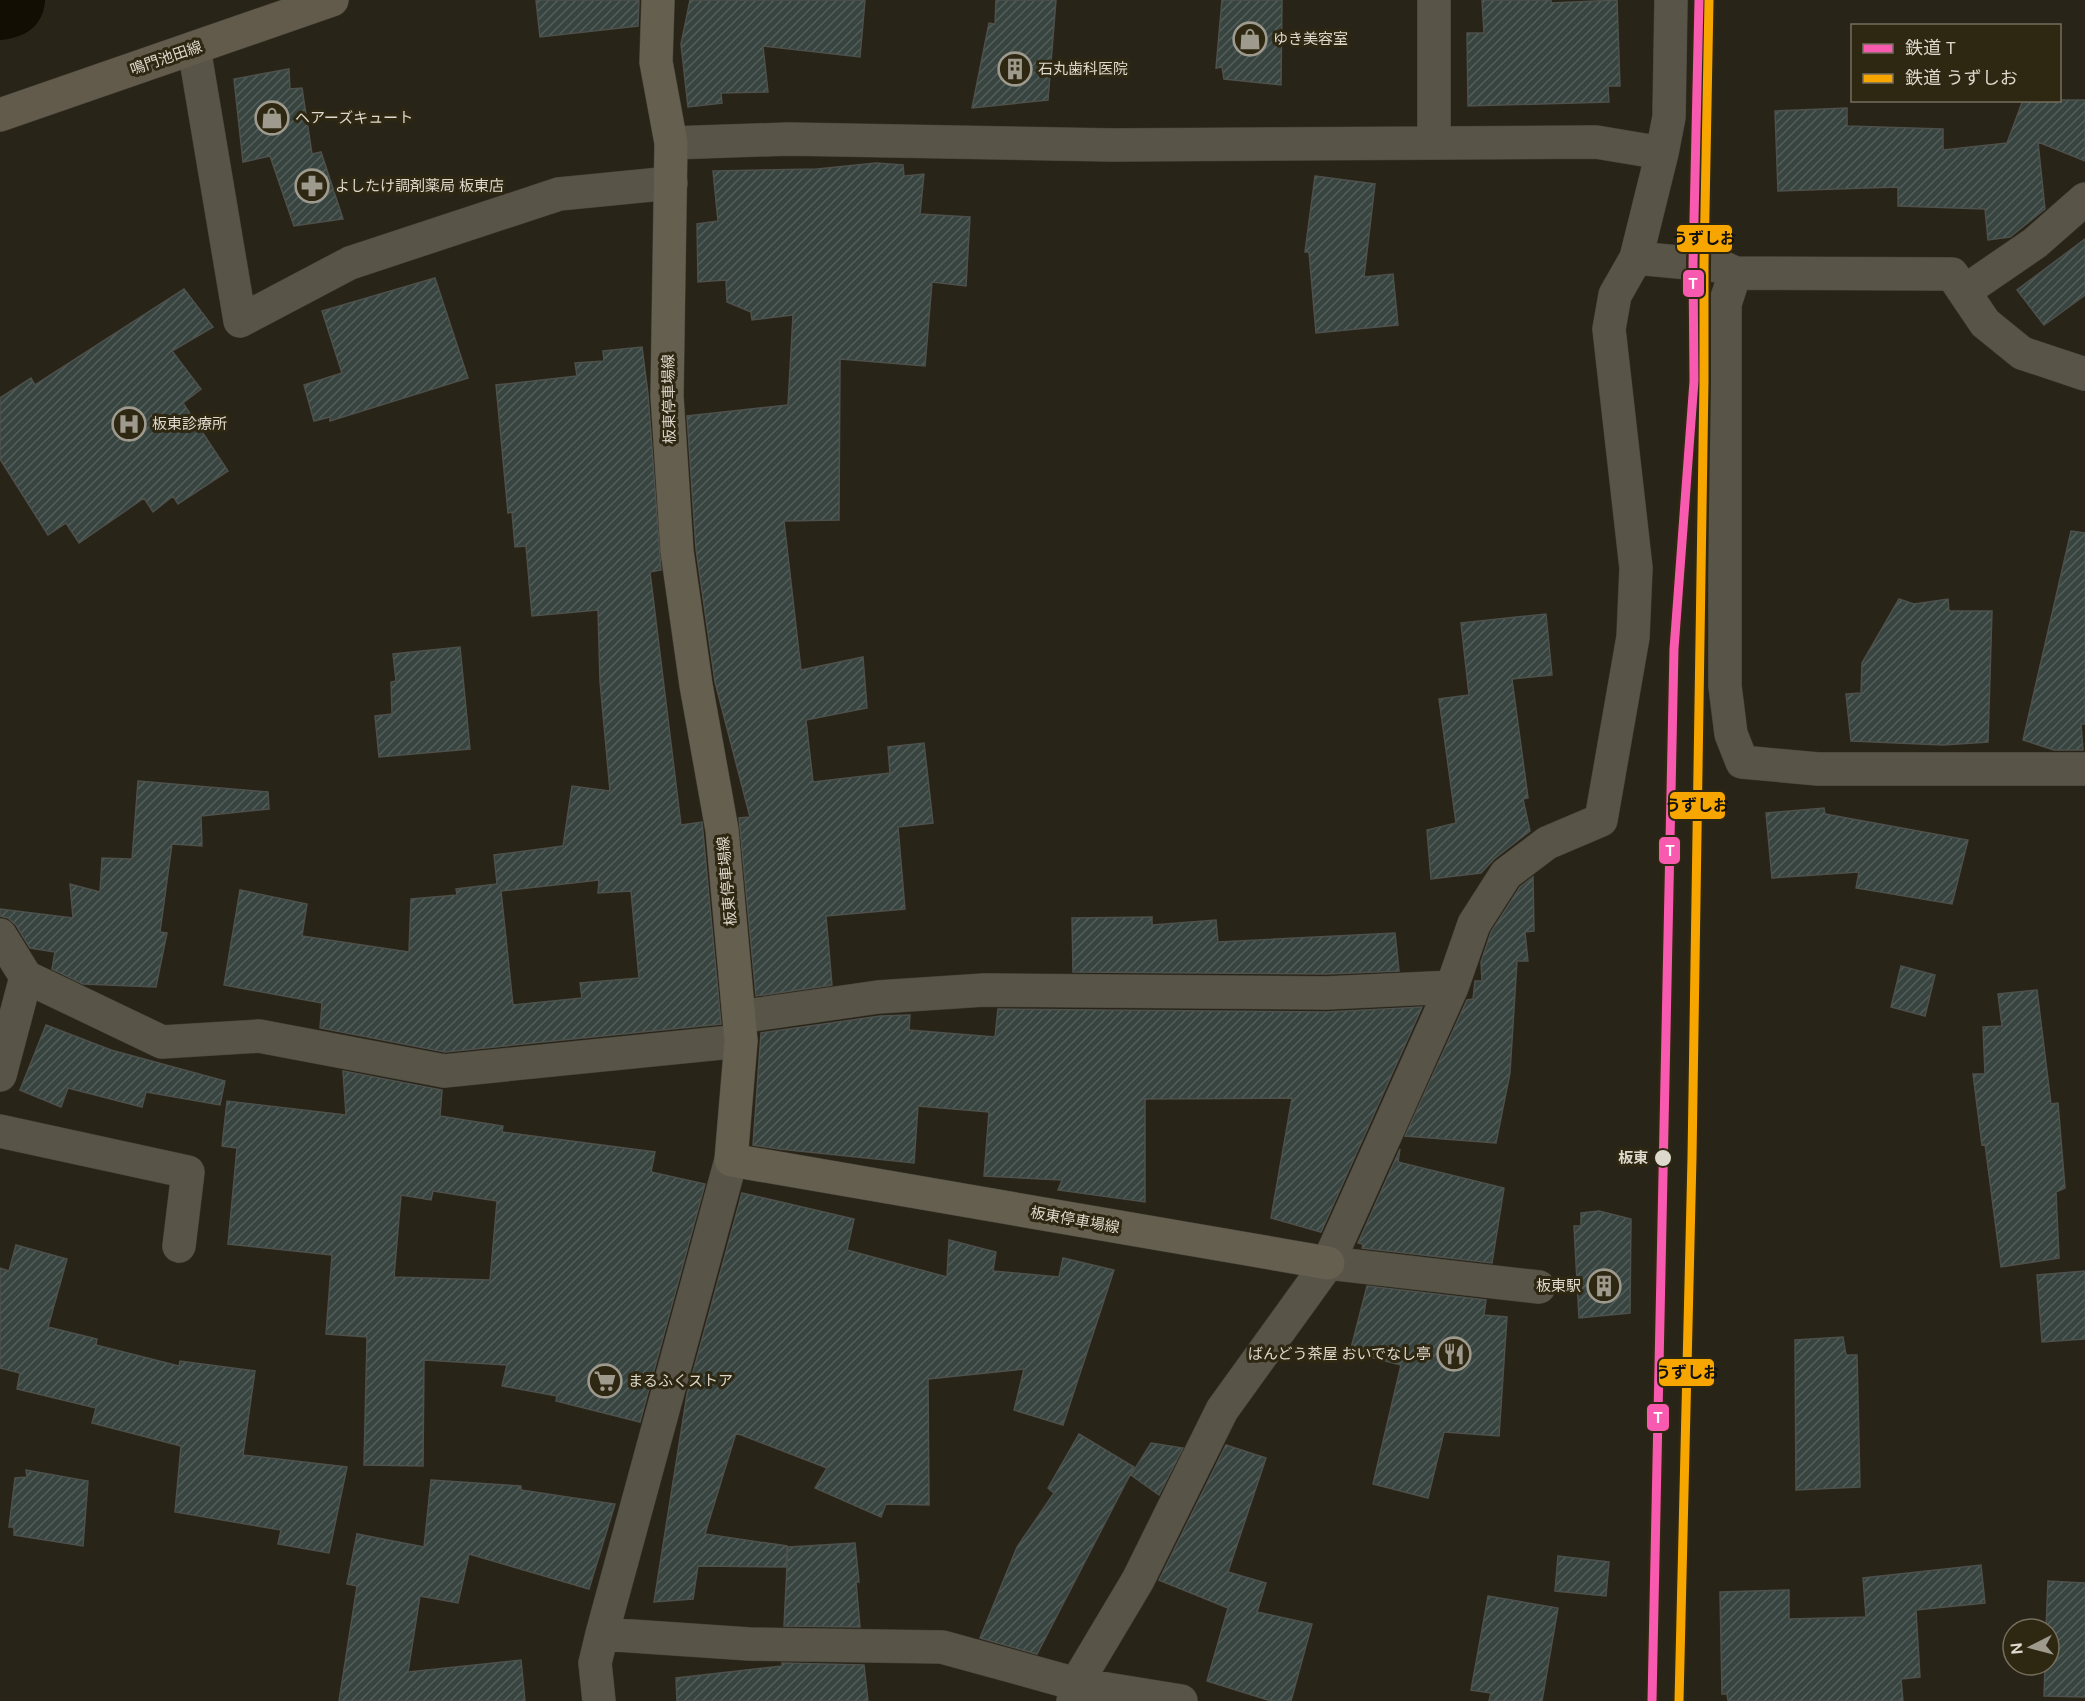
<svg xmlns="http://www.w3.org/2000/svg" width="2085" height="1701" viewBox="0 0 2085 1701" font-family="'DM Sans','Noto Sans JP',sans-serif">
	<defs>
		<pattern id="building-hatch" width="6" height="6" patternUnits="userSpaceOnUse" patternTransform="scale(1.5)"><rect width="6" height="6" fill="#384440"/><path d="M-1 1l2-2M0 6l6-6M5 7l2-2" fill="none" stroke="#545e5a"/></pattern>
	</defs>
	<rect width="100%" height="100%" fill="#282418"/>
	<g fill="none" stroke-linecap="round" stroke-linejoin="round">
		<!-- river -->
		<path stroke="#120e04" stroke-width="76" d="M 0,2 L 7,0"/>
	</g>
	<!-- building -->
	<path fill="url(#building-hatch)" stroke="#4e504c" stroke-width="1.5" fill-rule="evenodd" d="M 536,0 L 639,0 L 638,26 L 540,37 Z
		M 690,0 L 865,0 L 860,57 L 763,46 L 768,92 L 721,93 L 722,103 L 688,107 L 681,44 Z
		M 996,0 L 1056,0 L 1048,100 L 972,108 L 989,23 L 995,24 Z
		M 1222,0 L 1282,0 L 1281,85 L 1224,79 L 1222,67 L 1216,68 Z
		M 1482,0 L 1551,0 L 1551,3 L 1617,0 L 1620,86 L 1608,86 L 1609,102 L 1468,106 L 1467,33 L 1484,33 Z
		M 289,69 L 290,89 L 302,88 L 312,154 L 321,152 L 343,219 L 294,226 L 270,156 L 243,162 L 234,79 Z
		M 2023,100 L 2085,100 L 2085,161 L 2038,142 L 2045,209 L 2010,237 L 1988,240 L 1985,209 L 1898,206 L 1898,187 L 1778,191 L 1775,111 L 1847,108 L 1847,126 L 1943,129 L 1943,150 L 2007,143 Z
		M 876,163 L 903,165 L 904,176 L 924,174 L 920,214 L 970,217 L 966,286 L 932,282 L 925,366 L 840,359 L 839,520 L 784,521 L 801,670 L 863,657 L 867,708 L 806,720 L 813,782 L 890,773 L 888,747 L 924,743 L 933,823 L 898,827 L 905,909 L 826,916 L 832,985 L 756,996 L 739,818 L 750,817 L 715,682 L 696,549 L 687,416 L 788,405 L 793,315 L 752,320 L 751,312 L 727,302 L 726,280 L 698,282 L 697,224 L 718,221 L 713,171 L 817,169 Z
		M 1315,176 L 1375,184 L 1364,277 L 1393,274 L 1398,325 L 1316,333 L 1309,252 L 1305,252 Z
		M 2085,239 L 2085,295 L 2044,325 L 2017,290 Z
		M 435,278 L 468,378 L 330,421 L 330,417 L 314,421 L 304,385 L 342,373 L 322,311 Z
		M 184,289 L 213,327 L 172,351 L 201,389 L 183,403 L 228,471 L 178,504 L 173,496 L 153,512 L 144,498 L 79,543 L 66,523 L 48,535 L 0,459 L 0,398 L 31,378 L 35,385 Z
		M 642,347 L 648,394 L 661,570 L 650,572 L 681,825 L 702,822 L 703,832 L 721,1024 L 445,1052 L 320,1028 L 322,1003 L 224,985 L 240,890 L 307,904 L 302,936 L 409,952 L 411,899 L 457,895 L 456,889 L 497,884 L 494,855 L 563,846 L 572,786 L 610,791 L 600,681 L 598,610 L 532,616 L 526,546 L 515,547 L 512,512 L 508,513 L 496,385 L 577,376 L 575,363 L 604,361 L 603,351 ZM 599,880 L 598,893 L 631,891 L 639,978 L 580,983 L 582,998 L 513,1005 L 501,891 Z
		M 2071,531 L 2085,533 L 2085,724 L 2081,724 L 2083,750 L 2054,750 L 2023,740 Z
		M 1899,599 L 1914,604 L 1948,599 L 1949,611 L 1992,611 L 1988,742 L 1943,745 L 1851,741 L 1846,694 L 1861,693 L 1862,663 Z
		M 1546,614 L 1552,675 L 1512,679 L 1528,798 L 1523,799 L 1530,831 L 1494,859 L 1481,873 L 1431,879 L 1427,830 L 1456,823 L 1439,699 L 1469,695 L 1461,623 Z
		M 460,647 L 470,749 L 379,757 L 375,716 L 392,714 L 391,682 L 396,681 L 393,654 Z
		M 138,781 L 268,792 L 269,809 L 201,816 L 202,846 L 172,844 L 160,932 L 167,933 L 156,987 L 83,984 L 52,969 L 55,952 L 30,948 L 16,925 L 8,918 L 0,916 L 0,909 L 73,918 L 70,884 L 100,892 L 102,858 L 132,859 Z
		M 1824,808 L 1825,814 L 1968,840 L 1952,904 L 1856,888 L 1859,872 L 1772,878 L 1766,813 Z
		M 1533,877 L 1534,931 L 1525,932 L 1528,961 L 1517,961 L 1510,1073 L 1496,1143 L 1405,1136 L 1467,1000 L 1473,999 L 1475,981 L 1482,981 L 1481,962 L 1491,932 L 1520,887 Z
		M 1152,917 L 1152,925 L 1216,920 L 1218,942 L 1395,933 L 1399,971 L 1326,974 L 1073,972 L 1072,918 Z
		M 1901,966 L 1935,975 L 1925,1016 L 1891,1007 Z
		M 2037,990 L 2051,1104 L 2058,1103 L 2065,1188 L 2056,1192 L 2059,1258 L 2001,1267 L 1985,1144 L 1982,1145 L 1973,1074 L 1985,1074 L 1983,1027 L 2002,1026 L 1998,994 Z
		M 1422,1007 L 1321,1232 L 1271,1218 L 1292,1098 L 1145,1099 L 1145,1202 L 1058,1190 L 1062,1180 L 984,1176 L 989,1112 L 918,1106 L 914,1163 L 779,1149 L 753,1145 L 761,1033 L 880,1016 L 910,1015 L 909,1030 L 995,1037 L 998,1009 L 1326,1012 Z
		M 46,1025 L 111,1050 L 225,1081 L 220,1105 L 146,1092 L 142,1107 L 68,1088 L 61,1107 L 20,1090 Z
		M 343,1071 L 442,1090 L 440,1116 L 503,1126 L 502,1132 L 655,1152 L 651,1172 L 705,1184 L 640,1422 L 556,1401 L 557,1396 L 502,1386 L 507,1365 L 424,1360 L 423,1466 L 364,1465 L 367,1337 L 326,1334 L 332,1255 L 228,1244 L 237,1148 L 222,1146 L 227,1101 L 346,1115 ZM 433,1191 L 497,1201 L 490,1280 L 394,1277 L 401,1195 L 431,1200 Z
		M 1400,1149 L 1398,1162 L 1504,1188 L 1492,1263 L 1362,1248 L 1363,1244 L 1358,1243 Z
		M 742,1193 L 854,1219 L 847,1250 L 947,1277 L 949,1240 L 996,1252 L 993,1271 L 1059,1277 L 1063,1258 L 1114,1270 L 1063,1425 L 1014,1410 L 1024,1369 L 928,1379 L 929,1505 L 886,1504 L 881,1517 L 815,1488 L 827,1468 L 736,1433 L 705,1534 L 787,1546 L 786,1567 L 698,1566 L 693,1599 L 654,1602 L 687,1394 Z
		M 1599,1211 L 1631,1219 L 1630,1313 L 1579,1318 L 1574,1226 L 1581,1226 L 1581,1213 Z
		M 16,1245 L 67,1259 L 48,1327 L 97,1339 L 96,1345 L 179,1366 L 180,1361 L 255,1371 L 243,1455 L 347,1467 L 329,1553 L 278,1544 L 281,1530 L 175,1512 L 181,1446 L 92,1423 L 96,1408 L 17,1389 L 20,1373 L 0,1368 L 0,1268 L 9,1271 Z
		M 2085,1271 L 2085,1339 L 2042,1342 L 2037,1275 Z
		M 1367,1286 L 1486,1300 L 1484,1315 L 1507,1317 L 1499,1436 L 1444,1432 L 1428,1498 L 1373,1484 L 1401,1365 L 1350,1352 Z
		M 1843,1337 L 1846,1355 L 1857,1355 L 1860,1487 L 1796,1490 L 1795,1340 Z
		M 1079,1434 L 1134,1467 L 1037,1654 L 980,1638 L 1017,1547 L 1054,1493 L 1048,1488 Z
		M 1151,1443 L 1183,1448 L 1159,1495 L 1131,1475 Z
		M 1226,1445 L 1266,1458 L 1228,1572 L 1266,1583 L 1257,1612 L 1312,1624 L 1291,1701 L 1271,1701 L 1207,1681 L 1228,1608 L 1159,1580 Z
		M 26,1470 L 88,1481 L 83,1546 L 14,1535 L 14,1527 L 9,1527 L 15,1478 L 27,1477 Z
		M 431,1480 L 521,1486 L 521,1490 L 615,1504 L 589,1589 L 469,1554 L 458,1603 L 420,1596 L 408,1672 L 521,1660 L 525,1701 L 339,1701 L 357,1586 L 347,1584 L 357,1534 L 424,1547 Z
		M 855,1543 L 859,1582 L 856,1582 L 860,1627 L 784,1626 L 788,1547 Z
		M 1558,1556 L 1609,1562 L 1606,1596 L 1555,1591 Z
		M 1981,1565 L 1985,1603 L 1916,1610 L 1920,1677 L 1901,1679 L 1903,1701 L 1728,1701 L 1727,1694 L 1722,1694 L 1720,1592 L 1789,1590 L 1789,1619 L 1866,1617 L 1863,1578 Z
		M 2048,1581 L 2085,1583 L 2085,1697 L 2044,1696 L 2045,1665 L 2049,1665 L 2049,1629 L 2046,1629 Z
		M 1488,1596 L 1558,1608 L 1542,1701 L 1489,1701 L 1491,1693 L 1471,1690 Z
		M 782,1663 L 864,1665 L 868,1701 L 677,1701 L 676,1678 L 782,1666 Z"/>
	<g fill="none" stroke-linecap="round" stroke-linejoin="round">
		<defs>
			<path id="street" d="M 194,48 L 240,321 L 350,263 L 559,194 L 671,183
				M 1434,142 L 1434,0
				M 671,143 L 789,139 L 1113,145 L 1596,142 L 1662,153 L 1636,258 L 1615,295 L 1609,329 L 1636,568 L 1633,637 L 1601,820 L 1547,843 L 1506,874 L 1474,924 L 1452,987 L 1328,1263 L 1222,1410 L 1138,1580 L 1076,1684 L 1073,1701
				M 1662,153 L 1669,117 L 1671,0
				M 1636,258 L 1720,266 L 1735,273 L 1952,274 L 1985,323 L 2022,353 L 2085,374
				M 1735,273 L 1725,304 L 1725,686 L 1731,734 L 1742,762 L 1818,769 L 2085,769
				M 1965,291 L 2035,243 L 2085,199
				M 0,935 L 26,977 L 162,1042 L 259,1036 L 444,1071 L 741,1041
				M 739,1017 L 878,997 L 984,990 L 1326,993 L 1452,987
				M 0,1075 L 26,977
				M 0,1131 L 188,1172 L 179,1246
				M 1328,1263 L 1539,1287
				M 602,1634 L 749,1644 L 942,1647 L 1076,1684 L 1181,1701
				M 599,1701 L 595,1663 L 602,1634 L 731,1160"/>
			<path id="secondary" d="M 658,0 L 656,62 L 671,143 L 667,396 L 677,551 L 696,685 L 722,830 L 741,1041 L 731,1160 L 1328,1263"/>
			<path id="primary" d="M 0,115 L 332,0"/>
		</defs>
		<!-- street casing -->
		<use href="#street" stroke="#434036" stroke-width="34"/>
		<!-- secondary casing -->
		<use href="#secondary" stroke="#434036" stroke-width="34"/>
		<!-- primary casing -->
		<use href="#primary" stroke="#434036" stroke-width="34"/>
		<!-- street -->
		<use href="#street" stroke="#585448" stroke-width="33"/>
		<!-- secondary -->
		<use href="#secondary" stroke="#645f4f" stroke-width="33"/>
		<!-- primary -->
		<use href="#primary" stroke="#625b4b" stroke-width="33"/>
		<defs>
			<path id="rail-1" d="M 1652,1701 L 1674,649 L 1694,381 L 1693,264 L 1699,0"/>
			<path id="rail-2" d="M 1679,1701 L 1692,1158 L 1704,381 L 1704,264 L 1709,0"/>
		</defs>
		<!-- rail-1 casing -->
		<use href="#rail-1" stroke="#2e2712" stroke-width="14"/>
		<!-- rail-2 casing -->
		<use href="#rail-2" stroke="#2e2712" stroke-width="14"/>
		<!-- rail-1 -->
		<use href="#rail-1" stroke="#f75aaf" stroke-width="9"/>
		<!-- rail-2 -->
		<use href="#rail-2" stroke="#f7a600" stroke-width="9"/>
	</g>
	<!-- icons -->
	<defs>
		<symbol id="shop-ring" viewBox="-11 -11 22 22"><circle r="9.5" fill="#2e2712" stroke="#9e9a8d" stroke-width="1.5"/><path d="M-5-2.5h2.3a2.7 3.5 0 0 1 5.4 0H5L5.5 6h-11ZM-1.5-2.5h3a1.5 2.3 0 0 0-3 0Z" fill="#9e9a8d"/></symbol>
		<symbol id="building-ring" viewBox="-11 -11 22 22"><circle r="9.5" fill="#2e2712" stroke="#9e9a8d" stroke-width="1.5"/><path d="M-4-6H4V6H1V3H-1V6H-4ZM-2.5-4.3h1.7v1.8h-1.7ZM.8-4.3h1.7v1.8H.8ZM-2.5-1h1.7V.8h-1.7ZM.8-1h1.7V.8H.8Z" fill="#9e9a8d"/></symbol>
		<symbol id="pharmacy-ring" viewBox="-11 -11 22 22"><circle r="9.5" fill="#2e2712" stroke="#9e9a8d" stroke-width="1.5"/><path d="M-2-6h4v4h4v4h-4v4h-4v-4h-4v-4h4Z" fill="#9e9a8d"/></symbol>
		<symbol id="hospital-ring" viewBox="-11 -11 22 22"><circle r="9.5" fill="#2e2712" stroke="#9e9a8d" stroke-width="1.5"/><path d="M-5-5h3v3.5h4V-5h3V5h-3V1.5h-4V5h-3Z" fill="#9e9a8d"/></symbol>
		<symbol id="restaurant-ring" viewBox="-11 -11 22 22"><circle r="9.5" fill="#2e2712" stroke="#9e9a8d" stroke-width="1.5"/><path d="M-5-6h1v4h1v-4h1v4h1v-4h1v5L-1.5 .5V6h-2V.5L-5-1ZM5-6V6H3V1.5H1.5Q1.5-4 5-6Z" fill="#9e9a8d"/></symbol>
		<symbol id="supermarket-ring" viewBox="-11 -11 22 22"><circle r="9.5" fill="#2e2712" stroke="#9e9a8d" stroke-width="1.5"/><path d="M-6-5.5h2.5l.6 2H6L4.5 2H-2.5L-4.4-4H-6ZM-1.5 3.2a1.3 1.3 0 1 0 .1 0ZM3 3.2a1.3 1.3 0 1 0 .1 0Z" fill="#9e9a8d"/></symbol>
	</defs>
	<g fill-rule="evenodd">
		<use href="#shop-ring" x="1231" y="20" width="38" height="38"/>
		<use href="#building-ring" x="996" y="50" width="38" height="38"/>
		<use href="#shop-ring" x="253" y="99" width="38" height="38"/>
		<use href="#pharmacy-ring" x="293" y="167" width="38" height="38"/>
		<use href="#hospital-ring" x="110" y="405" width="38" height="38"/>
		<use href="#building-ring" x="1585" y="1267" width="38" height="38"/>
		<use href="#restaurant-ring" x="1435" y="1335" width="38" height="38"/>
		<use href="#supermarket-ring" x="586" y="1362" width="38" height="38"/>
	</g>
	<!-- markers -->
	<circle fill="#ddd9cc" stroke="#2e2712" stroke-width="2" cx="1663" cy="1158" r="9"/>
	<g text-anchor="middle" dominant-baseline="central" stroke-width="6" stroke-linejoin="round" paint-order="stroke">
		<!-- poi labels -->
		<g font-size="15" fill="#ddd9cc" stroke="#2e2712" text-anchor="start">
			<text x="1273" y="39">ゆき美容室</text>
			<text x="1038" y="69">石丸歯科医院</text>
			<text x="295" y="118">ヘアーズキュート</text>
			<text x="335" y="186">よしたけ調剤薬局 板東店</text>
			<text x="152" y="424">板東診療所</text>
			<text x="1581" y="1286" text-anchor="end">板東駅</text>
			<text x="1431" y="1354" text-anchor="end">ばんどう茶屋 おいでなし亭</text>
			<text x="628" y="1381">まるふくストア</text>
		</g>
		<!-- street labels -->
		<g font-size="15" fill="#ddd9cc" stroke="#2e2712">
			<text transform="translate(166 58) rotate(-19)">鳴門池田線</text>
			<text transform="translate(669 399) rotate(-91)">板東停車場線</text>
			<text transform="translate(727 881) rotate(-95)">板東停車場線</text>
			<text transform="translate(1075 1220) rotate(10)">板東停車場線</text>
		</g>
		<!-- stop labels -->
		<g font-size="15" font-weight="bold" fill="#ddd9cc" stroke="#2e2712" text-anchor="end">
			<text x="1648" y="1158">板東</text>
		</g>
	</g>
	<g stroke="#2e2712" stroke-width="2">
		<rect x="1676" y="224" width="57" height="29" rx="6" fill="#f7a600"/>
		<rect x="1682" y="269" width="23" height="29" rx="6" fill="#f75aaf"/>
		<rect x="1669" y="791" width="57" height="29" rx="6" fill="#f7a600"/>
		<rect x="1658" y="836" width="23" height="29" rx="6" fill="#f75aaf"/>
		<rect x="1658" y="1358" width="57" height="29" rx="6" fill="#f7a600"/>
		<rect x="1646" y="1403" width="24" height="29" rx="6" fill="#f75aaf"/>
	</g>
	<g font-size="16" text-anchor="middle" font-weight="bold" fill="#fff">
		<text x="1693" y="289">T</text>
		<text x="1670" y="856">T</text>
		<text x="1658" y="1423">T</text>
	</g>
	<g font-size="16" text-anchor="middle" font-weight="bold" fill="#111">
		<text x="1704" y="244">うずしお</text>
		<text x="1697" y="811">うずしお</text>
		<text x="1687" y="1378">うずしお</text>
	</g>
	<!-- legend -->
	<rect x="1851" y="24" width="210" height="78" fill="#2e2712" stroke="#746e5c" stroke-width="1.5"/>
	<rect x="1863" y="44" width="30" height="9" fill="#f75aaf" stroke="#746e5c" stroke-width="1.5"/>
	<text x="1905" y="54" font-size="18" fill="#ddd9cc">鉄道 T</text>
	<rect x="1863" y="74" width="30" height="9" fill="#f7a600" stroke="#746e5c" stroke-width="1.5"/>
	<text x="1905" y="84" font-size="18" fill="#ddd9cc">鉄道 うずしお</text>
	<!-- north arrow -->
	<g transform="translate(2031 1647) rotate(264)"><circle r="28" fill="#2e2712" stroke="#746e5c" stroke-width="1.5"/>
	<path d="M0-4.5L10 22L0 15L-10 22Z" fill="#9e9a8d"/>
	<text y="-9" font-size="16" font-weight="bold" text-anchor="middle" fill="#ddd9cc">N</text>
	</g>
</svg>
